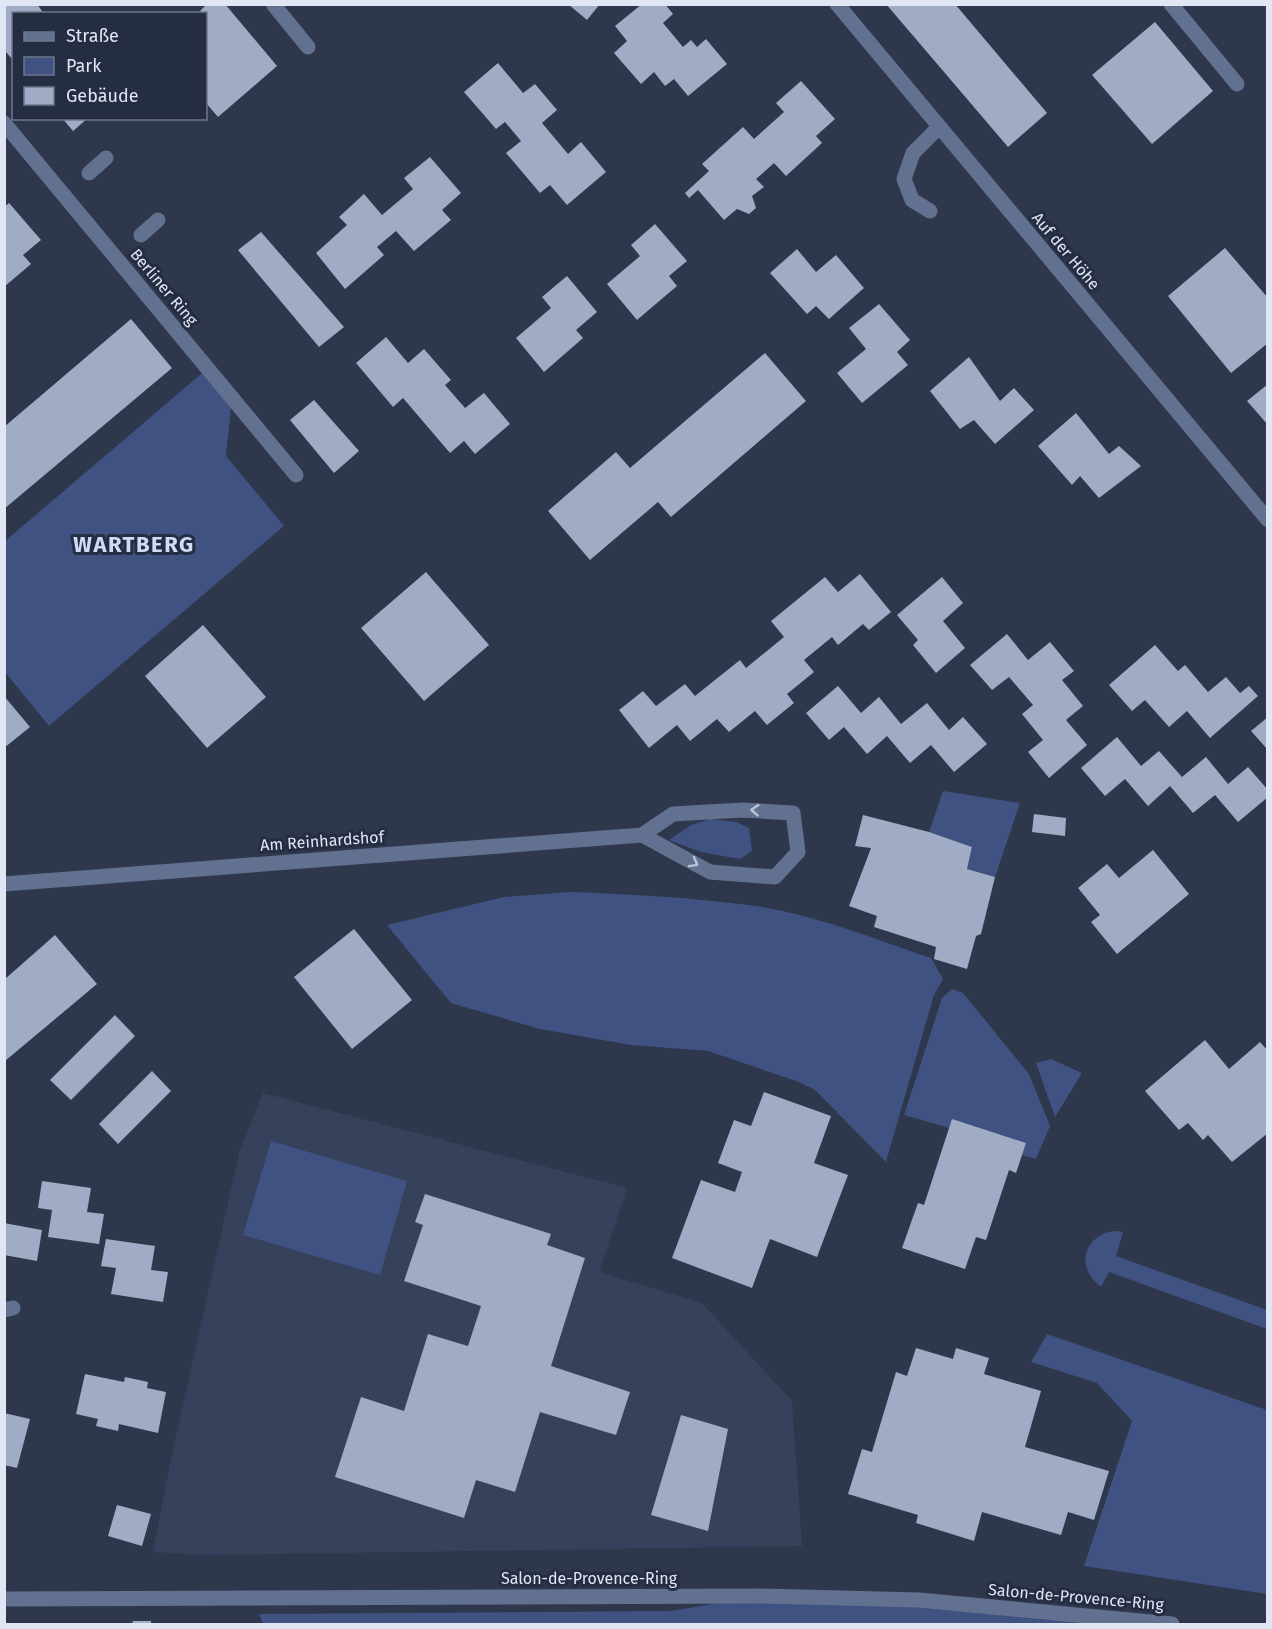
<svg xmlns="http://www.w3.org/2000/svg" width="1272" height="1629" viewBox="0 0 1272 1629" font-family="'Fira Sans',sans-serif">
	<rect width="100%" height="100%" fill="#2e374c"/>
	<!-- built -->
	<path fill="#36415c" d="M 263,1093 L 627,1188 L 599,1272 L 702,1303 L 792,1401 L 802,1546 L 202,1555 L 153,1552 L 171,1458 L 239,1153 Z"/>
	<!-- green -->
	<path fill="#3f5281" d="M 208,368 L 232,397 L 226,456 L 284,526 L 49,726 L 5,672 L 4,542 Z
		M 943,791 L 1020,803 L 995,877 L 967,869 L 972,847 L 929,832 Z
		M 711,819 L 737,822 L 749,828 L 752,851 L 740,859 L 701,852 L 669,840 L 691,825 Z
		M 570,892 C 631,894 696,898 756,906 C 816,915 874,939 931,958 L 943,979 L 934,995 L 886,1162 L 815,1090 L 799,1082 L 708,1051 L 631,1045 L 540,1029 L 451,1003 L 387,925 L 504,897 Z
		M 952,989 L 963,993 L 1029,1074 L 1050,1126 L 1036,1159 L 1022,1155 L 1026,1143 L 949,1128 L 904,1115 L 942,998 Z
		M 1051,1059 L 1082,1073 L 1055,1117 L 1036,1063 Z
		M 271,1141 L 407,1181 L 380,1275 L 243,1235 Z
		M 1115,1231 L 1123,1232 L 1116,1256 L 1267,1310 L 1267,1329 L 1109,1272 L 1101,1287 C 1075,1268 1083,1235 1115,1231 Z
		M 1047,1334 L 1267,1410 L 1267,1594 L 1084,1566 L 1132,1421 L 1097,1383 L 1031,1362 Z
		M 762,1596 L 1165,1624 L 263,1624 L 259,1614 L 670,1611 Z"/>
	<!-- building -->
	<path fill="#a0acc5" d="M 4,4 L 37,4 L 44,14 L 14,14 L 14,61 L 4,50 Z
		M 207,4 L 225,4 L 277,66 L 218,117 L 206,103 L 206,14 L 197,14 Z
		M 568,4 L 600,4 L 587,20 Z
		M 642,4 L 665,4 L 673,14 L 663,23 L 683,47 L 691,40 L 697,47 L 706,39 L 727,64 L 688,96 L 674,79 L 665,86 L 654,72 L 641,84 L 614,53 L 627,41 L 615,26 Z
		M 886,4 L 955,4 L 1047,113 L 1008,147 Z
		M 1155,22 L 1213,91 L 1152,144 L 1092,75 Z
		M 498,63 L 523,93 L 535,84 L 557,110 L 542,123 L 568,154 L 581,142 L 606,172 L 567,205 L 550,185 L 540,193 L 506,153 L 521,141 L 505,122 L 496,129 L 464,92 Z
		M 801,81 L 835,119 L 816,136 L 822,143 L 786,176 L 774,163 L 756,179 L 764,187 L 752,196 L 756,208 L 749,214 L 737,209 L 724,220 L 698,190 L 689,198 L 685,193 L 709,171 L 702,164 L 743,127 L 754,139 L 784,112 L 776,103 Z
		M 62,118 L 88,118 L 73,131 Z
		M 430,157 L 461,193 L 442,210 L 451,220 L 414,251 L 396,231 L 377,247 L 384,255 L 345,289 L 316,253 L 347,225 L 339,217 L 364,194 L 382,215 L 413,189 L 404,178 Z
		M 9,203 L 41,240 L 23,255 L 31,264 L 4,287 L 4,207 Z
		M 655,224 L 687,261 L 669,276 L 677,286 L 637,320 L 607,284 L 640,256 L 631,245 Z
		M 261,232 L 344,327 L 319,347 L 238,250 Z
		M 1225,248 L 1268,298 L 1268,343 L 1231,373 L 1168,296 Z
		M 797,249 L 816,272 L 836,255 L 864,288 L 829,319 L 816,306 L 807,314 L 770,273 Z
		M 567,276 L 597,312 L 576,330 L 583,338 L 544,372 L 516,338 L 551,308 L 542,297 Z
		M 879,304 L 910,340 L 897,352 L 908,365 L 862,403 L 837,373 L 866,349 L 849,328 Z
		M 131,319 L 172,368 L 4,509 L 4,427 Z
		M 386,337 L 408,363 L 424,349 L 451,380 L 445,385 L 465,408 L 484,393 L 510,424 L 475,454 L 464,441 L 450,453 L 403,398 L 393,407 L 356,363 Z
		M 765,353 L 806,401 L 671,517 L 658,502 L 590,560 L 548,511 L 616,452 L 630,468 Z
		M 969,357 L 1000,401 L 1014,388 L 1034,410 L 995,444 L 974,420 L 960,429 L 930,391 Z
		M 1268,384 L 1268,425 L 1247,401 Z
		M 314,400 L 359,451 L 334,473 L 290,420 Z
		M 1076,413 L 1109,454 L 1119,446 L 1141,466 L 1099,498 L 1080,476 L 1072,485 L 1038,446 Z
		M 426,572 L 489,645 L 424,701 L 361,628 Z
		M 860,574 L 891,612 L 869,630 L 863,624 L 838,645 L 832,637 L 804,660 L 814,672 L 787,694 L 794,703 L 767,725 L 755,711 L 729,732 L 717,719 L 690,741 L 677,725 L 649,748 L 619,710 L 643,691 L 656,706 L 685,684 L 695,696 L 740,660 L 746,668 L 784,637 L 771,621 L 825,577 L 838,592 Z
		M 942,577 L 963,603 L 943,621 L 965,648 L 936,673 L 913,645 L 918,640 L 897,615 Z
		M 203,625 L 266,697 L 207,748 L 145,676 Z
		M 1007,634 L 1028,660 L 1050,642 L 1074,671 L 1062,680 L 1083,706 L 1066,720 L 1087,745 L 1049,778 L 1028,752 L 1043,740 L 1022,714 L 1033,705 L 1009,677 L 992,690 L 970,665 Z
		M 1155,645 L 1178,671 L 1185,665 L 1208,692 L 1226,677 L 1240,693 L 1249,686 L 1258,696 L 1210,738 L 1187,711 L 1169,727 L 1145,700 L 1132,711 L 1109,685 Z
		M 838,686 L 861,713 L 879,697 L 901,724 L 927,703 L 949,730 L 963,717 L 987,744 L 954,772 L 931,745 L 910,763 L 887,736 L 867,754 L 844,727 L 829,740 L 806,713 Z
		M 4,696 L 30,727 L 4,748 Z
		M 1268,717 L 1268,750 L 1251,731 Z
		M 1117,737 L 1141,766 L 1159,751 L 1182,777 L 1206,757 L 1228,784 L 1248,767 L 1268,790 L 1268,797 L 1238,822 L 1215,795 L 1193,813 L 1170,786 L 1148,806 L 1125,779 L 1105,796 L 1081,768 Z
		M 1034,814 L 1066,818 L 1065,836 L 1032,832 Z
		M 863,815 L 929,832 L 972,847 L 967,869 L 995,877 L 981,934 L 976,936 L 967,969 L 934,959 L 936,947 L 874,927 L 877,916 L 849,906 L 871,848 L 855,846 Z
		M 1153,850 L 1189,894 L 1117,954 L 1091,922 L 1100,915 L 1078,888 L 1107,864 L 1119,878 Z
		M 354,929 L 412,1000 L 352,1049 L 294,977 Z
		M 55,935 L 97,984 L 5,1061 L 5,979 Z
		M 115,1015 L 135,1036 L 71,1100 L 50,1080 Z
		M 1205,1040 L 1229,1069 L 1260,1042 L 1268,1051 L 1268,1133 L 1232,1162 L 1208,1135 L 1203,1140 L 1188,1123 L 1179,1130 L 1145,1091 Z
		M 152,1071 L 171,1091 L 118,1144 L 99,1124 Z
		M 764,1092 L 831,1116 L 814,1163 L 848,1175 L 817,1257 L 770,1239 L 752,1288 L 672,1258 L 701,1180 L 735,1192 L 742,1172 L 718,1163 L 734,1120 L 751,1126 Z
		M 952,1119 L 1026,1143 L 1016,1173 L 1009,1170 L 986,1240 L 976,1237 L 965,1269 L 902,1248 L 918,1203 L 924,1205 Z
		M 42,1181 L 91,1188 L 87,1212 L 104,1214 L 99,1244 L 48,1237 L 52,1210 L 38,1208 Z
		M 425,1194 L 551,1234 L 547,1245 L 585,1258 L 551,1366 L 630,1392 L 616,1435 L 540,1412 L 515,1492 L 476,1480 L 464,1518 L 335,1477 L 361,1397 L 404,1411 L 428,1334 L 468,1346 L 481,1306 L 404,1281 L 423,1225 L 415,1222 Z
		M 4,1223 L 42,1230 L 37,1261 L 4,1255 Z
		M 106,1239 L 155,1246 L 151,1270 L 168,1272 L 163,1302 L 111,1294 L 116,1268 L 101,1266 Z
		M 916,1348 L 953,1359 L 956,1348 L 989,1358 L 984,1374 L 1041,1391 L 1025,1447 L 1109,1471 L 1094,1520 L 1068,1512 L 1061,1535 L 982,1512 L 974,1541 L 916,1523 L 918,1515 L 848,1494 L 862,1449 L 872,1452 L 896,1372 L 907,1376 Z
		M 85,1374 L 124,1382 L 125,1377 L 148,1382 L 147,1388 L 166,1392 L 158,1433 L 119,1424 L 118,1431 L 96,1426 L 98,1419 L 76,1414 Z
		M 4,1413 L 30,1419 L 17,1468 L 4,1465 Z
		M 681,1415 L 728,1429 L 708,1531 L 651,1515 Z
		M 117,1505 L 151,1514 L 142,1546 L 108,1536 Z
		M 133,1621 L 151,1621 L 151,1624 L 132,1624 Z"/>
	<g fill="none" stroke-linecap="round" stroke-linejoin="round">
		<!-- lane -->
		<path stroke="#637190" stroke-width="15" d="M 273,4 L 308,47
			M 1171,4 L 1237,84
			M 89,173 L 106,158
			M 930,211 L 912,200 L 904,179 L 913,153 L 939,127
			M 141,235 L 158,220"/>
		<!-- street -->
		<path stroke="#637190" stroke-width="15" d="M 837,4 L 1268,520
			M 4,123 L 296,475
			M 4,884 L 642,835 L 673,814 L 743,810 L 793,813 L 798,852 L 775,877 L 710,872 L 642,835
			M 4,1310 L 13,1308
			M 4,1599 L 762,1596 L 919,1600 L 1172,1624"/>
	</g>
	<!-- one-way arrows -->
	<defs><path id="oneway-chevron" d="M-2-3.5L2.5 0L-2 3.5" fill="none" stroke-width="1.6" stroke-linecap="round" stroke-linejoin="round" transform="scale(1.5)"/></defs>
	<g stroke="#bac3d6">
		<use href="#oneway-chevron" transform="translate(755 810) rotate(-176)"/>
		<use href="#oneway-chevron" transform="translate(694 863) rotate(29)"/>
	</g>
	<g text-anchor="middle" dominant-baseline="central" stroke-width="6" stroke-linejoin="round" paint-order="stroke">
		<!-- street labels -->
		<g font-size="16" fill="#e0e6f4" stroke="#242d41">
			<text transform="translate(1066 251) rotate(50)">Auf der Höhe</text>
			<text transform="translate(164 287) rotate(50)">Berliner Ring</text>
			<text transform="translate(322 841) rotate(-4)">Am Reinhardshof</text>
			<text x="589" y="1578">Salon-de-Provence-Ring</text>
			<text transform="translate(1076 1597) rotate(5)">Salon-de-Provence-Ring</text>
		</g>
		<!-- district labels -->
		<g font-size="22" font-weight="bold" letter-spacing="1.5" fill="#d0dcf6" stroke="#242d41">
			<text x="134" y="544">WARTBERG</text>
		</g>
	</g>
	<!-- border -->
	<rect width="1272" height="1629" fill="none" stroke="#e0e6f4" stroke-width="12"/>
	<!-- legend -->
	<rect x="12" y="12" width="195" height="108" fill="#242d41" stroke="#6f7789" stroke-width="1.5"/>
	<rect x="24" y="32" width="30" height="9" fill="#637190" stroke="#6f7789" stroke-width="1.5"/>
	<text x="66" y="42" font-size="18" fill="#e0e6f4">Straße</text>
	<rect x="24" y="57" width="30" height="18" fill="#3f5281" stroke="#6f7789" stroke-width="1.5"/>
	<text x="66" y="72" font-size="18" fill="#e0e6f4">Park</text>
	<rect x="24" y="87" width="30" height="18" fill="#a0acc5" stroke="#6f7789" stroke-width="1.5"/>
	<text x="66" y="102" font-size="18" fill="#e0e6f4">Gebäude</text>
</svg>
